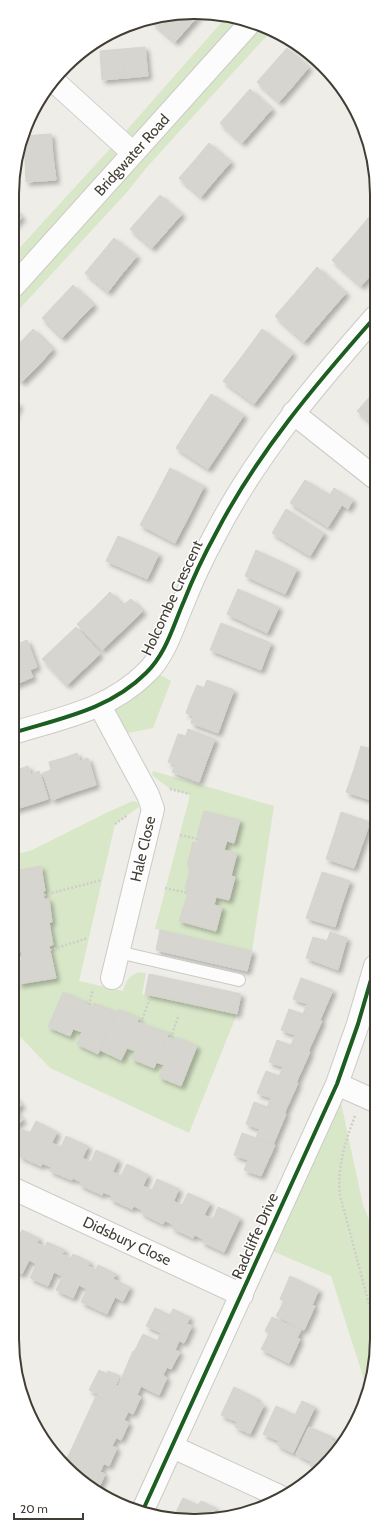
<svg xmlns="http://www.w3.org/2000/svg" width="389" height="1533" viewBox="0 0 389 1533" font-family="Cabin,sans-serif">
	<defs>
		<filter id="shadow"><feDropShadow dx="3.5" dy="3.5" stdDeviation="2" flood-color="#0004"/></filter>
	</defs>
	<rect width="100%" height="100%" fill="#eeede8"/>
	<!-- green -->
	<path fill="#d9e7c9" d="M 227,16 L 272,30 L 147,167 L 128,191 L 13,316 L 13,255 L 118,140 Z
		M 150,669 L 171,681 L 153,728 L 128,733 L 118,738 L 110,700 Z
		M 153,771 L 274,806 L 252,951 L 155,929 L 190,795 L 170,789 L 152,775 Z
		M 133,801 L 137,802 L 139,807 L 115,824 L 79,981 L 123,991 C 126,979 133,970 146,973 L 142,995 L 145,994 L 237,1014 L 189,1133 L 50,1068 L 12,1028 L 13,855 L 30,851 L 108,812 Z
		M 337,1084 L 363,1205 L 375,1235 L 375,1363 L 367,1389 L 331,1276 L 263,1247 Z"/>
	<!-- building -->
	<path fill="#d7d5d0" stroke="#d6d4ce" filter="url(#shadow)" d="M 199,15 L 190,25 L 180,16 Z
		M 180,16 L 190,25 L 175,42 L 153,23 L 158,17 Z
		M 145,47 L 148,76 L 125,78 L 122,49 Z
		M 287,48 L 309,67 L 294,85 L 272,65 Z
		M 122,49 L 125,78 L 102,80 L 100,51 Z
		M 272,65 L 294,85 L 279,102 L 257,82 Z
		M 250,89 L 272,109 L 257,126 L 235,106 Z
		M 235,106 L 257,126 L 242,143 L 220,123 Z
		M 51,134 L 53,157 L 25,159 L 23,143 L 25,136 Z
		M 209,143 L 231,162 L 216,179 L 194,161 Z
		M 53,157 L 56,180 L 26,182 L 25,159 Z
		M 194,161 L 216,179 L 201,197 L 179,178 Z
		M 160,195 L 182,214 L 167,231 L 145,212 Z
		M 14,209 L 22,217 L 14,226 Z
		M 374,211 L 375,212 L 375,255 L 353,236 Z
		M 145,212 L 167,231 L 152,248 L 130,229 Z
		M 353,236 L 375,255 L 375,270 L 361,286 L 332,260 Z
		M 114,238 L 137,256 L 122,274 L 100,255 Z
		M 100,255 L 122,274 L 108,292 L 85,273 Z
		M 317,267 L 346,293 L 325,317 L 296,292 Z
		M 73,285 L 94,305 L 78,321 L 58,301 Z
		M 296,292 L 325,317 L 304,342 L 275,316 Z
		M 58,301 L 78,321 L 62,338 L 42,318 Z
		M 33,329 L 53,349 L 38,366 L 17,346 Z
		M 262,329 L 293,353 L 274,378 L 243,355 Z
		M 17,346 L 38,366 L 22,382 L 13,374 L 13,349 Z
		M 243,355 L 274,378 L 254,404 L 223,381 Z
		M 375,391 L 375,427 L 357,411 Z
		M 211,394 L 244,415 L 226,442 L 193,421 Z
		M 13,402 L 19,404 L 13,418 Z
		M 193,421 L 226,442 L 208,469 L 176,448 Z
		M 375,438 L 375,449 L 370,444 Z
		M 170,468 L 204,486 L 190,514 L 155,497 Z
		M 305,480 L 330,495 L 334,488 L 353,500 L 348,509 L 342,505 L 328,527 L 290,503 Z
		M 155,497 L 190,514 L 175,543 L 140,525 Z
		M 286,509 L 324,533 L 310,556 L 272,533 Z
		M 118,536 L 159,554 L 147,579 L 106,561 Z
		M 256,550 L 297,569 L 285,594 L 245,576 Z
		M 238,589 L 279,607 L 267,633 L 227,614 Z
		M 110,592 L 123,605 L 131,599 L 143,611 L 119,634 L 94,608 Z
		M 94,608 L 119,634 L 102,650 L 77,624 Z
		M 221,623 L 271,643 L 261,670 L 210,650 Z
		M 76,627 L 100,654 L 84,669 L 59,643 Z
		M 27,640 L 37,667 L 30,670 L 33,677 L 19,683 L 13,668 L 13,646 Z
		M 59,643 L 84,669 L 67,685 L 42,659 Z
		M 13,668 L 19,683 L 13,685 Z
		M 207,680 L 234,690 L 226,711 L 191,699 L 197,685 L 204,688 Z
		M 191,699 L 226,711 L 218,733 L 191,723 L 193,716 L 186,713 Z
		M 188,729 L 215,739 L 207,760 L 173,748 L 178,734 L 186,736 Z
		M 361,746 L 375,750 L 375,776 L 354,769 Z
		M 173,748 L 207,760 L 199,782 L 172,772 L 175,765 L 168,762 Z
		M 77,753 L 80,761 L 88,758 L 96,785 L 74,792 L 63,758 Z
		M 63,758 L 74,792 L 52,800 L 43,773 L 51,770 L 49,762 Z
		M 28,766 L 31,774 L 39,771 L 48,799 L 26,806 L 14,771 Z
		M 354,769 L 375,776 L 374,801 L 346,792 Z
		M 13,771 L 14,771 L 26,806 L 13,810 Z
		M 204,811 L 240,820 L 234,843 L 227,841 L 224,850 L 237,853 L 231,876 L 187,865 L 193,842 L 197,843 L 199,835 L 197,835 Z
		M 341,812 L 370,822 L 362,845 L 334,835 Z
		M 334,835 L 362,845 L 354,868 L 326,859 Z
		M 41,866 L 45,891 L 43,891 L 44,899 L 49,899 L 52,922 L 13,928 L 13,904 L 17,904 L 15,894 L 13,895 L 13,871 Z
		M 191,866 L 235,877 L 229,900 L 216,897 L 214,905 L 222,907 L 216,931 L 179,921 L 189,890 L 185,888 Z
		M 322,872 L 350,881 L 342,904 L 314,895 Z
		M 314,895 L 342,904 L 335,927 L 306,918 Z
		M 49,922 L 53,945 L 49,946 L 56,978 L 19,984 L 15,961 L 23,960 L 21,951 L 13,952 L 13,928 Z
		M 160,930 L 252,951 L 247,971 L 156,950 Z
		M 330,932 L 347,938 L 338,970 L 306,958 L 313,937 L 327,941 Z
		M 149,974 L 241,994 L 237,1014 L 145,994 Z
		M 301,978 L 333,990 L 320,1020 L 303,1014 L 307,1004 L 293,999 Z
		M 63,992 L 86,1002 L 85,1003 L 93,1007 L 94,1003 L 116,1012 L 98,1054 L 77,1044 L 82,1032 L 73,1029 L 70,1036 L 48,1027 Z
		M 118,1009 L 139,1018 L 137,1022 L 169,1033 L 154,1068 L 132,1059 L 135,1051 L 127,1048 L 121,1060 L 100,1050 Z
		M 289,1009 L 322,1021 L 308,1052 L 291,1045 L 295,1035 L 281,1030 Z
		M 167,1037 L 175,1040 L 176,1037 L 197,1046 L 181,1086 L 159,1077 L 164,1065 L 156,1062 Z
		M 277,1040 L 310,1052 L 296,1083 L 279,1076 L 283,1067 L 269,1062 Z
		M 266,1071 L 298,1083 L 284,1114 L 267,1107 L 271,1098 L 257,1093 Z
		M 12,1094 L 22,1105 L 15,1111 L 23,1120 L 12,1129 Z
		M 254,1102 L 286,1114 L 273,1145 L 256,1138 L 259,1129 L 246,1124 Z
		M 36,1121 L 57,1132 L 41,1166 L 19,1156 L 21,1153 L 12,1149 L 22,1129 L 30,1133 Z
		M 242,1133 L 275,1145 L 261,1176 L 244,1170 L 248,1160 L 234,1155 Z
		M 66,1136 L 88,1146 L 72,1180 L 50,1171 L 51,1167 L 42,1163 L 52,1143 L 61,1147 Z
		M 96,1150 L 118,1160 L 102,1195 L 80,1185 L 81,1182 L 73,1178 L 82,1158 L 91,1162 Z
		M 127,1164 L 148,1175 L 132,1209 L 110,1199 L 112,1196 L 103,1192 L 113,1172 L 121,1176 Z
		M 375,1174 L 375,1205 L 372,1204 Z
		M 157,1179 L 179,1189 L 163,1224 L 141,1213 L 142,1210 L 134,1206 L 143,1186 L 152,1190 Z
		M 188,1193 L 210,1203 L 193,1238 L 172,1228 L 173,1225 L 164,1220 L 173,1201 L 182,1205 Z
		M 218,1207 L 240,1218 L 224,1252 L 202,1242 L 203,1239 L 195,1235 L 204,1215 L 213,1219 Z
		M 22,1230 L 39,1238 L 37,1243 L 45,1247 L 37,1264 L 29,1260 L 22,1274 L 12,1270 L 12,1251 Z
		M 12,1231 L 20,1235 L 12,1251 Z
		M 47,1242 L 65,1250 L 62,1254 L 71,1258 L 62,1276 L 54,1272 L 48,1286 L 30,1278 Z
		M 73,1254 L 90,1262 L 88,1266 L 96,1270 L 87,1289 L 79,1285 L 73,1298 L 56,1290 Z
		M 98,1265 L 116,1274 L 113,1279 L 130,1287 L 123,1301 L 115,1297 L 107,1314 L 81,1302 Z
		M 290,1276 L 319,1290 L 312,1305 L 315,1306 L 304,1330 L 276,1316 L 284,1301 L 280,1299 Z
		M 155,1308 L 170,1315 L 173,1309 L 190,1317 L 187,1324 L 192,1326 L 184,1343 L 146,1326 Z
		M 272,1317 L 301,1330 L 297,1338 L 300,1339 L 289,1363 L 261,1349 L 269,1334 L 265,1331 Z
		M 161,1333 L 179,1341 L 175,1350 L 180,1352 L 171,1369 L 134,1352 L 143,1334 L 157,1341 Z
		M 133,1351 L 167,1367 L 163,1375 L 167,1378 L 159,1395 L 122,1377 Z
		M 99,1370 L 107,1374 L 108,1371 L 120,1376 L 116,1385 L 118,1386 L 122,1377 L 141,1386 L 137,1395 L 141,1397 L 133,1414 L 96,1396 L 98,1394 L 89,1390 Z
		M 234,1387 L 258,1399 L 256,1401 L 264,1405 L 250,1434 L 235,1427 L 237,1422 L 221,1415 Z
		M 96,1396 L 128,1412 L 124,1420 L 129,1423 L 121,1440 L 84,1422 Z
		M 302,1401 L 315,1407 L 293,1453 L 277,1445 L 279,1441 L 263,1434 L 276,1406 L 295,1415 Z
		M 84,1422 L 116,1438 L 112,1446 L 117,1448 L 109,1466 L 72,1448 Z
		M 309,1427 L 333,1437 L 331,1440 L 339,1444 L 318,1469 L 310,1466 L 312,1462 L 296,1454 Z
		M 72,1448 L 104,1463 L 100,1472 L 105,1474 L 98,1490 L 64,1464 Z
		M 183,1498 L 198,1505 L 201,1501 L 216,1508 L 211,1518 L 182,1521 L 173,1518 Z"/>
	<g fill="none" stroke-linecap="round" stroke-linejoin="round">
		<defs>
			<path id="service" d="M 118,952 L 239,980"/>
			<path id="minor" d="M 55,82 L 133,153
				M 293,413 L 375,478
				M 100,706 L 148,795 L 153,809 L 112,978
				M 13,733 C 61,718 109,710 146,673 C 166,654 173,626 184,601 C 193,578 204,555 216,533 C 258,452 316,384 375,317
				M 337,1084 L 375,1101
				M 12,1188 L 242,1295
				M 173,1447 L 279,1496
				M 143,1510 L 337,1084 L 358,1024 L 375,966"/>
			<path id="tertiary" d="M 13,287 L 250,23"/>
		</defs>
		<!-- service casing -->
		<use href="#service" stroke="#cccac5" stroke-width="14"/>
		<!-- minor casing -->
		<use href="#minor" stroke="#cccac5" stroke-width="24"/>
		<!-- tertiary casing -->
		<use href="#tertiary" stroke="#cccac5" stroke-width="24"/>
		<!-- path -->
		<path stroke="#cfcdca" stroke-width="2.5" stroke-dasharray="2 2" stroke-linecap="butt" d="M 170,789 L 190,794
			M 115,824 L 128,815
			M 180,835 L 198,839
			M 165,888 L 188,893
			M 44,895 L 102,880
			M 50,950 L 88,938
			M 89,1005 L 93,989
			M 141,1023 L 150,998
			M 171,1038 L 178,1017
			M 355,1116 C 345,1142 337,1167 340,1195 L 375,1327"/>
		<!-- service -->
		<use href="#service" stroke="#fcfcfc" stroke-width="12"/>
		<!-- minor -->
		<use href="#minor" stroke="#fcfcfc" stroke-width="22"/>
		<!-- tertiary -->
		<use href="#tertiary" stroke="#fcfcfc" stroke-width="22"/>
		<defs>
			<path id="cycleway" d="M 13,733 C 61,718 109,710 146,673 C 166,654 173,626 184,601 C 193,578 204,555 216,533 C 258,452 316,384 375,317
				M 143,1510 L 337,1084 L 358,1024 L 375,966"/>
		</defs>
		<!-- cycleway casing -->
		<use href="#cycleway" stroke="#fff" stroke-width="6"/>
		<!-- cycleway -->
		<use href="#cycleway" stroke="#1b5e20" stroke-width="4"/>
	</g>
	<g text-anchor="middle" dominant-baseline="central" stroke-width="3" stroke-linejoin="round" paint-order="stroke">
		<!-- street labels -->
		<g font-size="15" fill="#433e35" stroke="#fff">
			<text transform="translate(132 155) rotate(-48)">Bridgwater Road</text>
			<text transform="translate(172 598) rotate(-65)">Holcombe Crescent</text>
			<text transform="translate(143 849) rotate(-77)">Hale Close</text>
			<text transform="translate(255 1236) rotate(-66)">Radcliffe Drive</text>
			<text transform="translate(127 1241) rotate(25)">Didsbury Close</text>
		</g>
	</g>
	<!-- crop -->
	<path d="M0 0H389V1533H0ZM194 19H195A175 175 0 0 1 370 194V1339A175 175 0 0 1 195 1514H194A175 175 0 0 1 19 1339V194A175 175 0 0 1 194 19Z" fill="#fff" fill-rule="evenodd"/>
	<path fill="none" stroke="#433e35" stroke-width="2" d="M194 19H195A175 175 0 0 1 370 194V1339A175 175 0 0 1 195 1514H194A175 175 0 0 1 19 1339V194A175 175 0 0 1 194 19Z"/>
	<!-- scale -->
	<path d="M14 1513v6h69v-6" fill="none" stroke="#433e35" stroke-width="2"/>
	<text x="20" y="1513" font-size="12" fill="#433e35" stroke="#ffffff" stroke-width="3" paint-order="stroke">20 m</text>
</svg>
